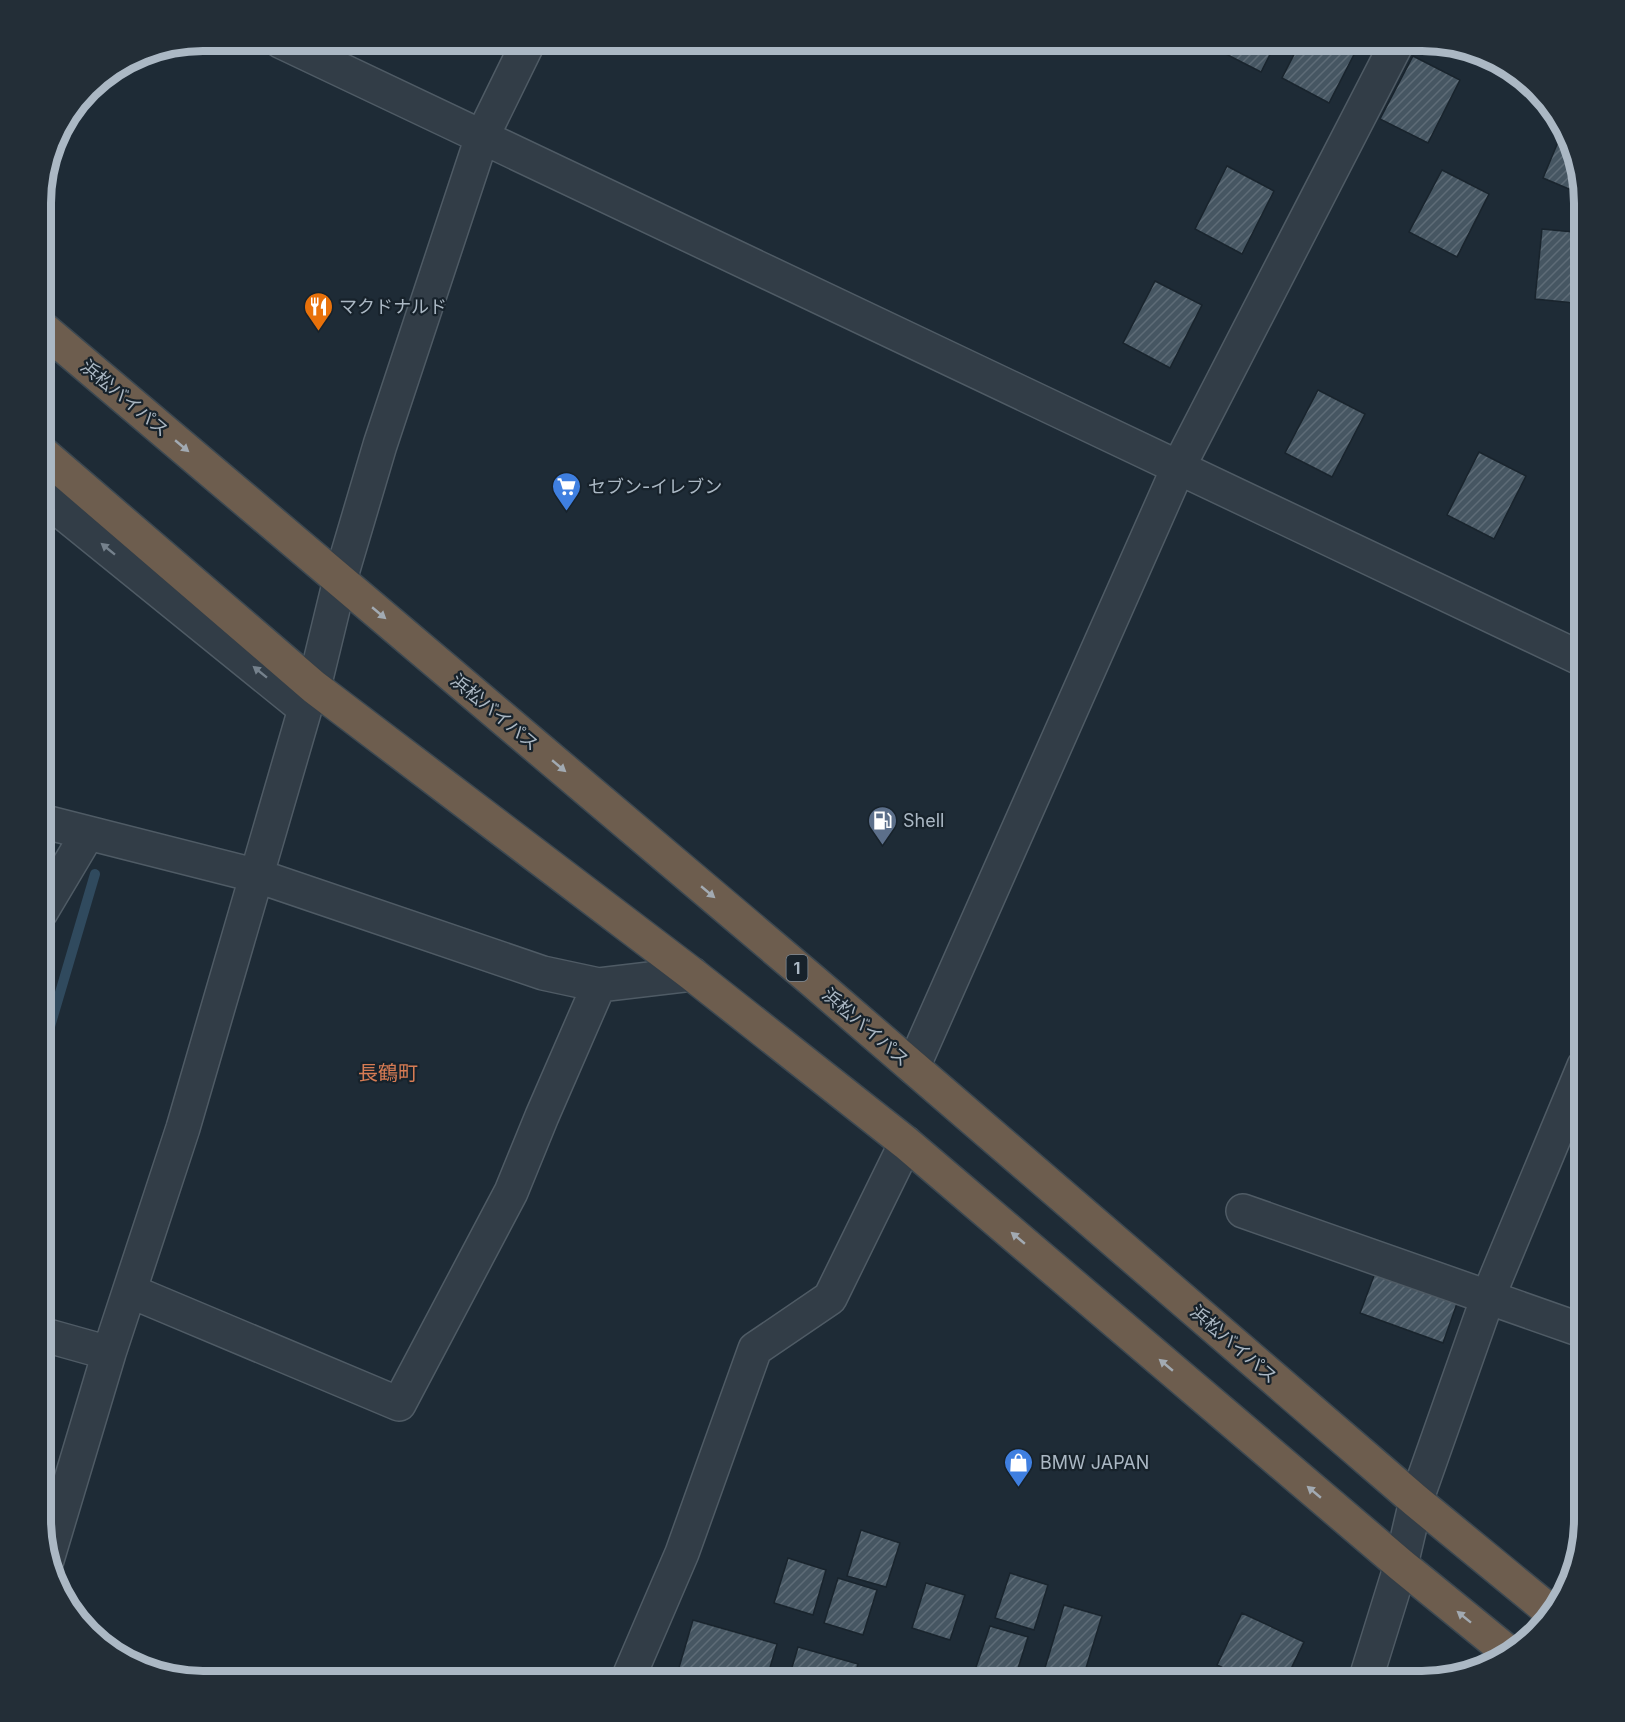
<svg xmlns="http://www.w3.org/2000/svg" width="1625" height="1722" viewBox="0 0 1625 1722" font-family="Inter,'Noto Sans JP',sans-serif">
	<defs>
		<pattern id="building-hatch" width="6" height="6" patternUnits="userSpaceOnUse" patternTransform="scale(1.5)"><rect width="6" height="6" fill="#465662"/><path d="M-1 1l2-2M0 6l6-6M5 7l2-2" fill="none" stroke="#5e6c77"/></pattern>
	</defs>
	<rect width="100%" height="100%" fill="#1e2b36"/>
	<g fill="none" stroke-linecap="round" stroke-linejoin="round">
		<!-- stream -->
		<path stroke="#304a5e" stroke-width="10" d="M 41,1057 L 95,874"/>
	</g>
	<!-- building -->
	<path fill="url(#building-hatch)" stroke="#19242d" stroke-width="1.5" d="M 1217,41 L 1277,41 L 1261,72 L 1214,48 Z
		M 1301,41 L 1361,41 L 1329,103 L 1282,78 Z
		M 1413,56 L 1460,80 L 1428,143 L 1380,119 Z
		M 1563,130 L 1572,141 L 1583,195 L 1543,178 Z
		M 1227,166 L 1274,191 L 1242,254 L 1195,229 Z
		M 1442,170 L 1489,194 L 1457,257 L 1409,232 Z
		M 1542,229 L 1584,233 L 1584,304 L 1535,299 Z
		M 1155,281 L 1202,305 L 1170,368 L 1123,343 Z
		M 1318,390 L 1365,414 L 1332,477 L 1285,453 Z
		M 1479,452 L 1526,476 L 1494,539 L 1447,515 Z
		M 1378,1265 L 1460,1295 L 1443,1343 L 1360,1313 Z
		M 861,1530 L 900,1543 L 886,1587 L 847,1576 Z
		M 788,1558 L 826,1570 L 813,1615 L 774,1603 Z
		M 1010,1573 L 1048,1585 L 1034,1630 L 995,1618 Z
		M 838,1578 L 877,1590 L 863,1635 L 824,1623 Z
		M 926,1583 L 965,1595 L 950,1640 L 912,1628 Z
		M 1064,1605 L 1102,1616 L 1082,1681 L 1041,1681 Z
		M 1242,1613 L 1304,1642 L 1285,1681 L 1251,1681 L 1217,1665 Z
		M 693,1620 L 777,1644 L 766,1681 L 675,1681 Z
		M 990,1626 L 1028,1637 L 1014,1681 L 975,1670 Z
		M 798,1647 L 858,1664 L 853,1681 L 788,1681 Z"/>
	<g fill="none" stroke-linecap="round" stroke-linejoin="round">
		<defs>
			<path id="minor" d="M 280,41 L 1584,660
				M 41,495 L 305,709
				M 41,821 L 258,876 L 543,973 L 599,985 L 692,974
				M 41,912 L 88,833
				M 913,1067 L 1179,466 L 1398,41
				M 1243,1211 L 1584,1331
				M 130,1291 L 399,1404 L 511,1192 L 542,1116 L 599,985
				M 41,1334 L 109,1353
				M 47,1560 L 109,1353 L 183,1128 L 305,709 L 314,687 L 340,580 L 380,445 L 482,137 L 529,41
				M 627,1681 L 682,1553 L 755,1349 L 830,1298 L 906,1143
				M 1365,1681 L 1401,1565 L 1416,1501 L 1488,1297 L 1584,1066"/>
			<path id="highway" d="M 41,327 L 813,981 L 1416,1501 L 1551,1612
				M 41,452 L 314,687 L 692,974 L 906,1143 L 1401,1565 L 1509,1653"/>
		</defs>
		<!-- minor casing -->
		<use href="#minor" stroke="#4f5b65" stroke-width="36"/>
		<!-- highway casing -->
		<use href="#highway" stroke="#3c4851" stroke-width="36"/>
		<!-- minor -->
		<use href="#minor" stroke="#323d47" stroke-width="33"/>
		<!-- highway -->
		<use href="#highway" stroke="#6d5d4e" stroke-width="33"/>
	</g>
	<!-- one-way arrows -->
	<defs><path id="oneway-solid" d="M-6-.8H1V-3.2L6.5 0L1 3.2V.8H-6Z" transform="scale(1.5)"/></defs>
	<g fill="#a2aab2">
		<use href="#oneway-solid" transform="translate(182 446) rotate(40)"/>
		<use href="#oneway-solid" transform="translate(379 613) rotate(40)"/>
		<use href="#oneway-solid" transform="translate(559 766) rotate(40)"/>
		<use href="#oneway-solid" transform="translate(708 892) rotate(40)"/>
		<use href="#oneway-solid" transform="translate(1018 1238) rotate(-140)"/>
		<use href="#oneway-solid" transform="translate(1166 1365) rotate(-140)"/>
		<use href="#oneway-solid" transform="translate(1314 1492) rotate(-140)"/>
		<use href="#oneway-solid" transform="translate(1464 1617) rotate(-141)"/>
	</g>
	<g fill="#75818c">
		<use href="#oneway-solid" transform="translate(108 549) rotate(-141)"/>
		<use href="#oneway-solid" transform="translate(260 672) rotate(-141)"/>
	</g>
	<!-- icons -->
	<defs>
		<symbol id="restaurant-pin" viewBox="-11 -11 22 30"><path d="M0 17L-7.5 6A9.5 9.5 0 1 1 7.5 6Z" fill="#e8710a" stroke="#17222b"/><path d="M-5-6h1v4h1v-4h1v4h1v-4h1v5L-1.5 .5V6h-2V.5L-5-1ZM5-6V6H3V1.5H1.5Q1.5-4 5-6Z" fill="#fff"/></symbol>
		<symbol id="supermarket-pin" viewBox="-11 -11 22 30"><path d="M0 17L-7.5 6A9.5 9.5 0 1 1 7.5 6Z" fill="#3f7fe0" stroke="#17222b"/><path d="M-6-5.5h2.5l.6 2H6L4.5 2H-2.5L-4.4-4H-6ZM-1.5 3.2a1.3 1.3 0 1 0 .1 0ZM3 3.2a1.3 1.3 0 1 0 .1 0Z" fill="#fff"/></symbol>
		<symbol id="fuel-pin" viewBox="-11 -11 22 30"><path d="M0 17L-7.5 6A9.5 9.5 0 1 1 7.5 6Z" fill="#5c6f8a" stroke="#17222b"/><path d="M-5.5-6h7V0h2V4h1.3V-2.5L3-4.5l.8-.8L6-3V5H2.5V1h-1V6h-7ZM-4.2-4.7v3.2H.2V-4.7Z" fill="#fff"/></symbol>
		<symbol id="shop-pin" viewBox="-11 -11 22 30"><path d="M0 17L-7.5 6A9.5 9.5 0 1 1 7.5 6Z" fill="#3f7fe0" stroke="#17222b"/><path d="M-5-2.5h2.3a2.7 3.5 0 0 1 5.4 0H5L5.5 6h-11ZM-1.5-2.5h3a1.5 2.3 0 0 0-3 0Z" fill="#fff"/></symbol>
	</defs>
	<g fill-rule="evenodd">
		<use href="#restaurant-pin" x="302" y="290" width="33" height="45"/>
		<use href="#supermarket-pin" x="550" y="470" width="33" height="45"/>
		<use href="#fuel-pin" x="866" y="804" width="33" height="45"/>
		<use href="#shop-pin" x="1002" y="1446" width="33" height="45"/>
	</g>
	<g text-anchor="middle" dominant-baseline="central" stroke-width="4.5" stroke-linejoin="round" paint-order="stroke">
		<!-- shield labels -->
		<rect fill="#17222b" stroke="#7f8b96" stroke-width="1.5" x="786.5" y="955" width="21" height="26" rx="4.5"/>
		<g font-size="16" font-weight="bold" fill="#abb8c4">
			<text x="797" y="968">1</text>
		</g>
		<!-- poi labels -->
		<g font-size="18" fill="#abb8c4" stroke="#17222b" text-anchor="start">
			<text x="339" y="306">マクドナルド</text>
			<text x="588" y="486">セブン-イレブン</text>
			<text x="903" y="820">Shell</text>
			<text x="1040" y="1462">BMW JAPAN</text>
		</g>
		<!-- street labels -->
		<g font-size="18" fill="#abb8c4" stroke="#17222b">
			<text transform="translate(125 398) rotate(40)">浜松バイパス</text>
			<text transform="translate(495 712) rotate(40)">浜松バイパス</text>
			<text transform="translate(866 1027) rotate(41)">浜松バイパス</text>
			<text transform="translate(1234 1344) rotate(41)">浜松バイパス</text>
		</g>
		<!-- neighbourhood labels -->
		<g font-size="20" fill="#d77c54" stroke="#17222b">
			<text x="388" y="1073">長鶴町</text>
		</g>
	</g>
	<!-- crop -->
	<path d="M0 0H1625V1722H0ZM203 51H1422A152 152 0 0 1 1574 203V1519A152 152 0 0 1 1422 1671H203A152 152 0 0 1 51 1519V203A152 152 0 0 1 203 51Z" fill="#232e37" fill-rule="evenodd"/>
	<path fill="none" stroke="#abb8c4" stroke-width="8" d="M203 51H1422A152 152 0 0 1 1574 203V1519A152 152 0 0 1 1422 1671H203A152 152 0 0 1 51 1519V203A152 152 0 0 1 203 51Z"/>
</svg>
